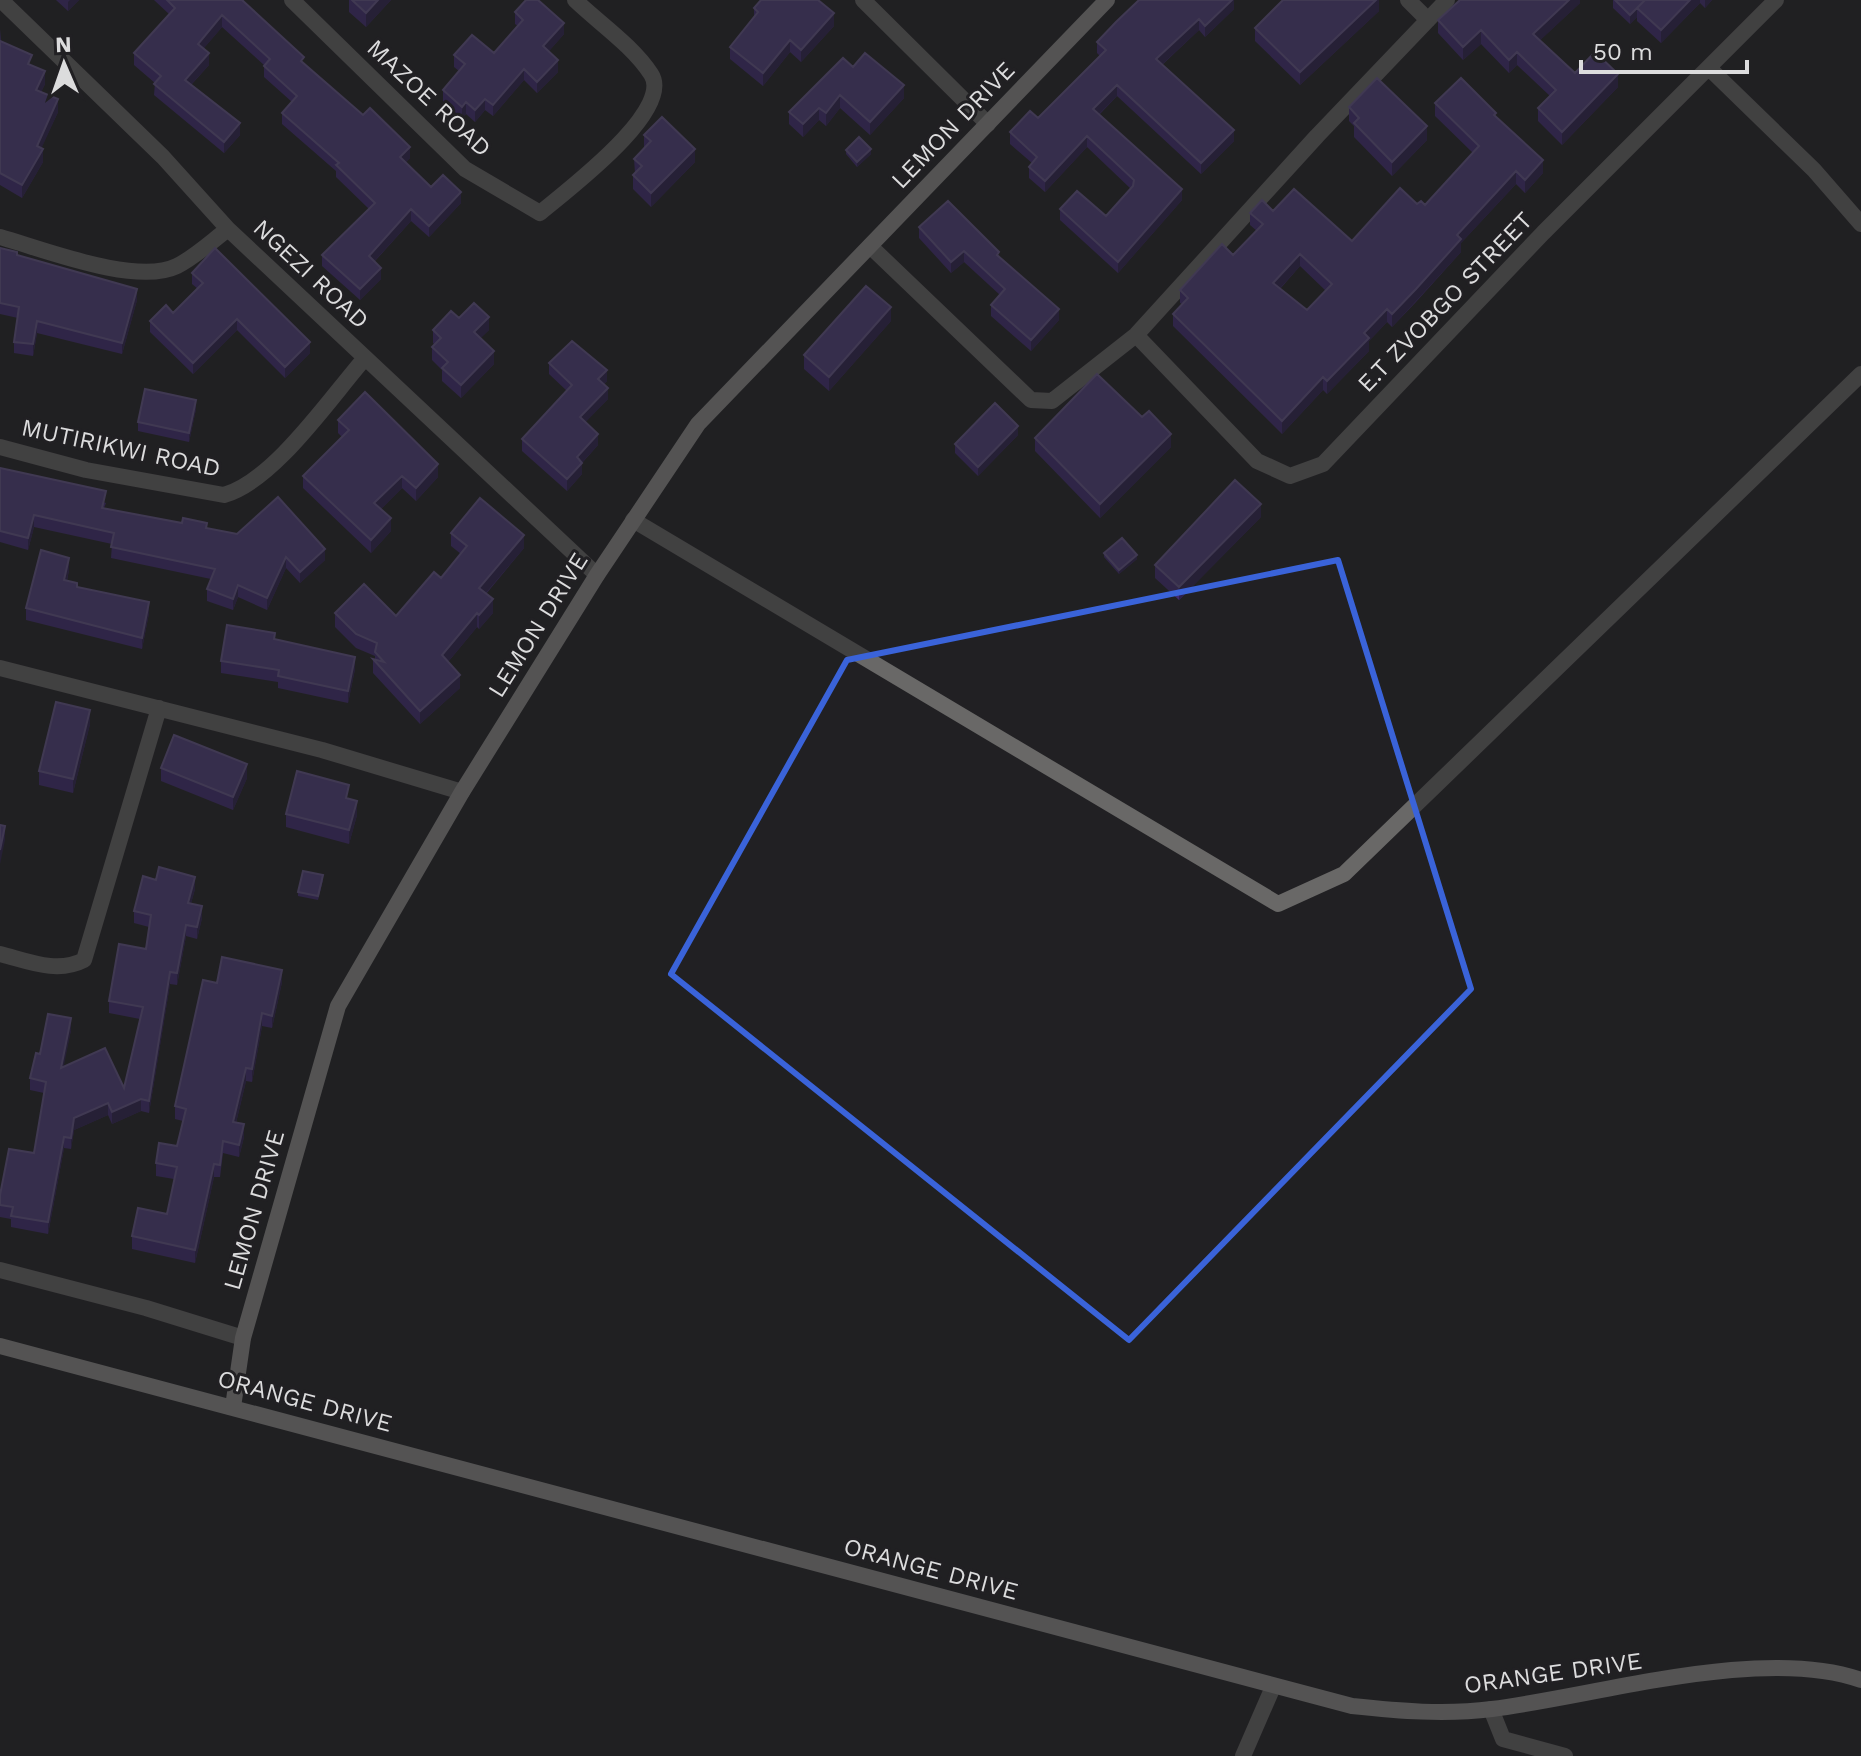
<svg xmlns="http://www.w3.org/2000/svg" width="1861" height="1756" viewBox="0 0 1861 1756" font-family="'Work Sans',sans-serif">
	<rect width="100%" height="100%" fill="#212023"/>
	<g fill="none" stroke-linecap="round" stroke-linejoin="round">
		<!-- street -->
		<path stroke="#696867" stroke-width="16" d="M 1,0 L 163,157 L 228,229 L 597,575
			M 292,0 L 465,169 L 540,213 C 566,191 675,110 651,74 C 633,46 599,23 575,0
			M 863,0 L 988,124
			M 1408,0 L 1428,20
			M 1710,69 L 1814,170 L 1861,224
			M 0,237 C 43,249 136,286 177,266 C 195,257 212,241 228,229
			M 870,246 L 1031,400 L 1052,401 L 1136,335 L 1317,136 L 1447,0
			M 1136,335 L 1257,461 L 1290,476 L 1323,464 L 1543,233 L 1776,0
			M 0,447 L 86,470 L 224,495 C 274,481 330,398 365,358
			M 633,520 L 1278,904 L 1344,874 L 1861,374
			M 0,668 L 322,750 L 462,792
			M 0,954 C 28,961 57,974 84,960 L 159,708
			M 0,1270 L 146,1308 L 243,1338
			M 1491,1709 L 1503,1739 L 1565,1756
			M 1243,1756 L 1273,1687"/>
		<!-- secondary -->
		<path stroke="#92918f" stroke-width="16" d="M 0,1346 L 1352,1706 C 1399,1711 1445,1715 1492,1709 C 1597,1696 1762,1645 1861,1680
			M 233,1407 L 243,1338 L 338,1006 L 462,792 L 597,575 L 698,424 L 1107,0"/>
	</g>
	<!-- wall -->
	<path fill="#412b73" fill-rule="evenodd" d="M 56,0 L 79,0 L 68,11 Z
		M 154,0 L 244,0 L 244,2 L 304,64 L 410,158 L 406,162 L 431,187 L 461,203 L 429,237 L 411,221 L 375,261 L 381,279 L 360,300 L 322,266 L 322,255 L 369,209 L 336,177 L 336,171 L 282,124 L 282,113 L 292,102 L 264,77 L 264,65 L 222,27 L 203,49 L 209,65 L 191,85 L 240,135 L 224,153 L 154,95 L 155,83 L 134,65 L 134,53 L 169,14 Z
		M 349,0 L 391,0 L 366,27 L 349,12 Z
		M 1234,0 L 1234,9 L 1205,37 L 1199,30 L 1162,65 L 1234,141 L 1201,174 L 1117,96 L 1099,115 L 1182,200 L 1118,273 L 1060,220 L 1060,209 L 1106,216 L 1131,189 L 1087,147 L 1045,192 L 1029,178 L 1029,167 L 1032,163 L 1010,144 L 1010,132 L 1038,118 L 1100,56 L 1097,53 L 1097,42 Z
		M 1379,0 L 1379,11 L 1300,85 L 1255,41 L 1255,28 Z
		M 1580,0 L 1580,3 L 1540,40 L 1575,73 L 1618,87 L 1562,145 L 1538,121 L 1538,108 L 1550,96 L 1517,65 L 1509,73 L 1481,44 L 1463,60 L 1438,33 L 1438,20 Z
		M 1613,0 L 1712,0 L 1705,8 L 1700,3 L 1661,43 L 1637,21 L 1637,17 L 1630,24 L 1613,8 Z
		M 754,8 L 834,26 L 801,62 L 790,52 L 763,86 L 730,59 L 730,47 L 754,18 Z
		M 515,12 L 564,34 L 548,52 L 558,72 L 537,93 L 524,80 L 493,116 L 485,110 L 475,122 L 466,114 L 462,118 L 443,102 L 443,90 L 459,71 L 454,67 L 454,55 L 494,53 L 518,26 L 515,24 Z
		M 0,29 L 1,41 L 32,66 L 45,84 L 41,92 L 58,112 L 41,148 L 43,162 L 22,198 L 0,185 Z
		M 853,67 L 904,98 L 870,135 L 840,108 L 826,126 L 819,120 L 803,137 L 789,124 L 789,112 Z
		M 1435,103 L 1496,117 L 1543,173 L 1525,193 L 1516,184 L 1461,243 L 1461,252 L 1416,302 L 1392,327 L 1387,322 L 1369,341 L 1369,351 L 1327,394 L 1323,390 L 1282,434 L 1173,326 L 1173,314 L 1182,304 L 1180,303 L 1180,290 L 1233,255 L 1257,231 L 1250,225 L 1250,213 L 1273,211 L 1352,241 L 1417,204 L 1425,205 L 1473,153 L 1435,116 ZM 1300,266 L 1326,291 L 1307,310 L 1280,289 Z
		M 1349,107 L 1427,140 L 1392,176 L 1354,137 L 1354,126 L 1349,121 Z
		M 644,135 L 695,162 L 651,207 L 633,189 L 633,175 L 635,173 L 634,159 L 644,148 Z
		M 846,150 L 871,154 L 857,167 L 846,154 Z
		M 919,227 L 999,257 L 1059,320 L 1031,351 L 991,316 L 991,305 L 1000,295 L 964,262 L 951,273 L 919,238 Z
		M 0,248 L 137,300 L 122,354 L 37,333 L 33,356 L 14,353 L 14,342 L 18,318 L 0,314 Z
		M 192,273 L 310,353 L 285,378 L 237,330 L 193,374 L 150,332 L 150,321 L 173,313 L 198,289 L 192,284 Z
		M 459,318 L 489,330 L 480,338 L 494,364 L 461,398 L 442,381 L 442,370 L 432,360 L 432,347 L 435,345 L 433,343 L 433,330 Z
		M 891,321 L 829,391 L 804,369 L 804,355 Z
		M 549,363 L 607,381 L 604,384 L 608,399 L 585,422 L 598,445 L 582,463 L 582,474 L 567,491 L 522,451 L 522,439 L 567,391 L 549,374 Z
		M 196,409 L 189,442 L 138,431 L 138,422 Z
		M 338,420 L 438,477 L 416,501 L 402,488 L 381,509 L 391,531 L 371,553 L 303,488 L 303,476 L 342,437 L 338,433 Z
		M 1018,435 L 978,476 L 955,453 L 955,444 Z
		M 1035,438 L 1171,447 L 1100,518 L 1035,451 Z
		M 0,468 L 106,503 L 104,508 L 207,528 L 325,560 L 300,583 L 286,568 L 267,610 L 238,597 L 233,610 L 207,601 L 207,589 L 211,579 L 111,558 L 112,544 L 34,527 L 28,550 L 0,542 Z
		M 1261,517 L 1179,600 L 1155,578 L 1155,565 Z
		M 451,533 L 524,548 L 486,594 L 493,613 L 479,629 L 477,627 L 448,662 L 460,688 L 420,724 L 373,673 L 373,659 L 375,660 L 375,656 L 356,648 L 335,627 L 335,613 L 396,616 L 441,578 L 461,554 L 451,546 Z
		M 1104,553 L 1137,559 L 1119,574 L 1104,557 Z
		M 69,570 L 67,581 L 77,587 L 149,613 L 142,649 L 26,620 L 26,608 Z
		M 275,639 L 355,669 L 348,703 L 278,688 L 278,682 L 221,673 L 221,661 Z
		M 90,724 L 73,793 L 39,785 L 39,771 Z
		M 161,768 L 247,778 L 233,810 L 161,781 Z
		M 349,799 L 357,815 L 349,844 L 286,827 L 286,814 Z
		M 323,880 L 318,900 L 298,896 L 298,892 Z
		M 195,889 L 191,903 L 202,918 L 197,939 L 186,936 L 177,985 L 170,984 L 149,1113 L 141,1111 L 112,1124 L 108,1115 L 74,1130 L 71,1149 L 64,1148 L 48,1234 L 11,1227 L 11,1219 L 0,1217 L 0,1195 L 34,1153 L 44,1093 L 30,1090 L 30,1078 L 40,1054 L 71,1030 L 63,1066 L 124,1088 L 140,1019 L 109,1013 L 109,1001 L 146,949 L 149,927 L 134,923 L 134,911 Z
		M 282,982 L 272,1028 L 262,1026 L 252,1082 L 246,1081 L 236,1123 L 244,1137 L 239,1157 L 223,1153 L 220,1177 L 214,1177 L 195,1263 L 132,1249 L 132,1236 L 167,1214 L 174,1179 L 156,1176 L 156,1163 L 177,1146 L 183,1121 L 175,1119 L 175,1106 L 217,983 Z"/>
	<!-- shaded-wall -->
	<path fill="#2d1f4e" d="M 70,0 L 79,0 L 68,11 L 68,2 Z
		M 378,0 L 391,0 L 366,27 L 366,13 Z
		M 1232,0 L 1234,0 L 1234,9 L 1205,37 L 1205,26 Z
		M 1376,0 L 1379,0 L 1379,11 L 1300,85 L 1300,72 Z
		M 1569,0 L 1580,0 L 1580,3 L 1533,47 L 1533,34 Z
		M 1690,0 L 1700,0 L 1700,3 L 1661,43 L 1661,30 Z
		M 1705,0 L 1712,0 L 1705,8 Z
		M 1637,8 L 1637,17 L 1630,24 L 1630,15 Z
		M 834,13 L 834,26 L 801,62 L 801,50 Z
		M 222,15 L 222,27 L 198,55 L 198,44 Z
		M 1199,19 L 1199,30 L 1156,70 L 1156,59 Z
		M 564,23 L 564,34 L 543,58 L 543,46 Z
		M 1481,30 L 1481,44 L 1463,60 L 1463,47 Z
		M 790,40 L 790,52 L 763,86 L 763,73 Z
		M 1517,52 L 1517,65 L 1509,73 L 1509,60 Z
		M 209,53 L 209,65 L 185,91 L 185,80 Z
		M 558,60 L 558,72 L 537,93 L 537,82 Z
		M 524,69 L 524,80 L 493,116 L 493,105 Z
		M 45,71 L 45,84 L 36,102 L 36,90 Z
		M 1618,74 L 1618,87 L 1562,145 L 1562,132 Z
		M 904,85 L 904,98 L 870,135 L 870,122 Z
		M 1117,85 L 1117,96 L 1093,120 L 1093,109 Z
		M 840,95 L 840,108 L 826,126 L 826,113 Z
		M 58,99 L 58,112 L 37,158 L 37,146 Z
		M 485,99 L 485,110 L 475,122 L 475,110 Z
		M 466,102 L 466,114 L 462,118 L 462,107 Z
		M 819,108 L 819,120 L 803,137 L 803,124 Z
		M 240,123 L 240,135 L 224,153 L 224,142 Z
		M 1427,126 L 1427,140 L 1392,176 L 1392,162 Z
		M 1234,130 L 1234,141 L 1201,174 L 1201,163 Z
		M 1087,136 L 1087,147 L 1045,192 L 1045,181 Z
		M 410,147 L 410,158 L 400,168 L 400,157 Z
		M 43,149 L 43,162 L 22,198 L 22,185 Z
		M 695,149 L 695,162 L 651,207 L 651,193 Z
		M 871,149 L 871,154 L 857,167 L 857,162 Z
		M 1543,160 L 1543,173 L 1525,193 L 1525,180 Z
		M 1516,171 L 1516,184 L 1461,243 L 1461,252 L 1392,327 L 1392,314 L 1457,235 Z
		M 1182,189 L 1182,200 L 1118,273 L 1118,262 Z
		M 461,192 L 461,203 L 429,237 L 429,226 Z
		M 411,209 L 411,221 L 369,267 L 369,256 Z
		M 964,251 L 964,262 L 951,273 L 951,262 Z
		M 1300,254 L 1300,266 L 1273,296 L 1273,283 Z
		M 381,268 L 381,279 L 360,300 L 360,289 Z
		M 137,289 L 137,300 L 122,354 L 122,343 Z
		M 891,307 L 891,321 L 829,391 L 829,377 Z
		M 1059,309 L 1059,320 L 1031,351 L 1031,340 Z
		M 1387,309 L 1387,322 L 1369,341 L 1369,351 L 1327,394 L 1327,381 L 1364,333 Z
		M 489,317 L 489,330 L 474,345 L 474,332 Z
		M 237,319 L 237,330 L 193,374 L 193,363 Z
		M 37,321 L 37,333 L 33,356 L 33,344 Z
		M 310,342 L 310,353 L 285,378 L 285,367 Z
		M 494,351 L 494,364 L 461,398 L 461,385 Z
		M 607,370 L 607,381 L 598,390 L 598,379 Z
		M 1323,377 L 1323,390 L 1282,434 L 1282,421 Z
		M 608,388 L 608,399 L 580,428 L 580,417 Z
		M 196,400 L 196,409 L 189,442 L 189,433 Z
		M 1018,426 L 1018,435 L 978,476 L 978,467 Z
		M 598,434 L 598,445 L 577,468 L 577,457 Z
		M 1171,434 L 1171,447 L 1100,518 L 1100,504 Z
		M 582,463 L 582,474 L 567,491 L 567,479 Z
		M 438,464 L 438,477 L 416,501 L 416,488 Z
		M 402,476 L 402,488 L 374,516 L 374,503 Z
		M 1261,504 L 1261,517 L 1179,600 L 1179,587 Z
		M 34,515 L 34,527 L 28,550 L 28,538 Z
		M 391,518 L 391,531 L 371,553 L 371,540 Z
		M 524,535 L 524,548 L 479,601 L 479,588 Z
		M 325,549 L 325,560 L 300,583 L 300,572 Z
		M 1137,555 L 1137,559 L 1119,574 L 1119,570 Z
		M 286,557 L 286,568 L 267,610 L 267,598 Z
		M 69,558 L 69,570 L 64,592 L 64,580 Z
		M 238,585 L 238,597 L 233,610 L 233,599 Z
		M 493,599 L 493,613 L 479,629 L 479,615 Z
		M 149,602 L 149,613 L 142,649 L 142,638 Z
		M 477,613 L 477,627 L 442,669 L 442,655 Z
		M 355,657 L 355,669 L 348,703 L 348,691 Z
		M 460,675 L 460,688 L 420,724 L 420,711 Z
		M 90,710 L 90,724 L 73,793 L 73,779 Z
		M 247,764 L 247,778 L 233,810 L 233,797 Z
		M 357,801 L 357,815 L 349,844 L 349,830 Z
		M 5,826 L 5,840 L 0,864 L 0,850 Z
		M 195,877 L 195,889 L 188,914 L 188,903 Z
		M 202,906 L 202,918 L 197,939 L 197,927 Z
		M 186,925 L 186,936 L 177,985 L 177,973 Z
		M 282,970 L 282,982 L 272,1028 L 272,1016 Z
		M 170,972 L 170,984 L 149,1113 L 149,1101 Z
		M 262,1013 L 262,1026 L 252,1082 L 252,1069 Z
		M 71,1018 L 71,1030 L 61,1080 L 61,1068 Z
		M 246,1068 L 246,1081 L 233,1135 L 233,1122 Z
		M 141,1099 L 141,1111 L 112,1124 L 112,1112 Z
		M 108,1103 L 108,1115 L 74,1130 L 71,1149 L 71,1138 L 74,1118 Z
		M 244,1124 L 244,1137 L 239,1157 L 239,1145 Z
		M 64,1137 L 64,1148 L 48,1234 L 48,1222 Z
		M 214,1164 L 214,1177 L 195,1263 L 195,1250 Z"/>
	<!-- building -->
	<path fill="#513e7e" stroke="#67578d" stroke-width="2" fill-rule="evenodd" d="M 167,0 L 242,0 L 304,57 L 301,61 L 363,115 L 370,108 L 410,147 L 400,157 L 431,187 L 443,175 L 461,192 L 429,226 L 411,209 L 369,256 L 381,268 L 360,289 L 322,255 L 375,203 L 336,165 L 339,163 L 282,113 L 297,96 L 264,66 L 270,59 L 222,15 L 198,44 L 209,53 L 185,80 L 240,123 L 224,142 L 154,84 L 161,76 L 134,53 L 175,8 Z
		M 352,0 L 378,0 L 366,13 Z
		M 526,0 L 538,0 L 564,23 L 543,46 L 558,60 L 537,82 L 524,69 L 493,105 L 485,99 L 475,110 L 466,102 L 462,107 L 443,90 L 465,64 L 454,55 L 472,35 L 494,53 L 523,20 L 515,12 Z
		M 761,0 L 818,0 L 834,13 L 801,50 L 790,40 L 763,73 L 730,47 L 758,12 L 754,8 Z
		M 1139,0 L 1232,0 L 1205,26 L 1199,19 L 1156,59 L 1234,130 L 1201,163 L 1117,85 L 1093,109 L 1182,189 L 1118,262 L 1060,209 L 1077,191 L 1106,216 L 1133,186 L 1134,180 L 1087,136 L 1045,181 L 1029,167 L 1037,157 L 1010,132 L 1030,111 L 1038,118 L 1106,50 L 1097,42 L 1116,22 Z
		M 1283,0 L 1376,0 L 1300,72 L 1255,28 Z
		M 1460,0 L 1569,0 L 1533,34 L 1575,73 L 1595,52 L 1618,74 L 1562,132 L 1538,108 L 1556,90 L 1517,52 L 1509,60 L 1481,30 L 1463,47 L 1438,20 Z
		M 1615,0 L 1645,0 L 1630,15 Z
		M 1645,0 L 1690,0 L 1661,30 L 1637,8 Z
		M 0,41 L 32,55 L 28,64 L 45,71 L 36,90 L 58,99 L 37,146 L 43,149 L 22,185 L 0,173 Z
		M 865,53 L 904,85 L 870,122 L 840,95 L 826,113 L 819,108 L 803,124 L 789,112 L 843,58 L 853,67 Z
		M 1377,78 L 1427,126 L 1392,162 L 1354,123 L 1359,118 L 1349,107 Z
		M 1461,78 L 1496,113 L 1494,115 L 1543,160 L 1525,180 L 1516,171 L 1457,235 L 1461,239 L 1416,289 L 1392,314 L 1387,309 L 1364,333 L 1369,338 L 1327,381 L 1323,377 L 1282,421 L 1173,314 L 1188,298 L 1180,290 L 1222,244 L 1233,255 L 1263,224 L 1250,213 L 1262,200 L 1273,211 L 1294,189 L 1352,241 L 1400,188 L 1417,204 L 1421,201 L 1425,205 L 1479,146 L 1435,103 ZM 1300,254 L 1332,284 L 1307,310 L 1273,283 Z
		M 662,117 L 695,149 L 651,193 L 633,175 L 642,166 L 634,159 L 651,141 L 644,135 Z
		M 859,137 L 871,149 L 857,162 L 846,150 Z
		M 948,201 L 999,252 L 997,255 L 1059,309 L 1031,340 L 991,305 L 1005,289 L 964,251 L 951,262 L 919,227 Z
		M 0,248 L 17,252 L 17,255 L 137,289 L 122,343 L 37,321 L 33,344 L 14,342 L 19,307 L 0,303 Z
		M 215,248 L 310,342 L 285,367 L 237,319 L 193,363 L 150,321 L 166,305 L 173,313 L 203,283 L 192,273 Z
		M 866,286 L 891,307 L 829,377 L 804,355 Z
		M 474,303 L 489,317 L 474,332 L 494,351 L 461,385 L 442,368 L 448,362 L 432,347 L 441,338 L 433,330 L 451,311 L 459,318 Z
		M 572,341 L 607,370 L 598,379 L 608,388 L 580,417 L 598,434 L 577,457 L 582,463 L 567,479 L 522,439 L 572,385 L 549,363 Z
		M 1097,374 L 1142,417 L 1149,411 L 1171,434 L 1100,504 L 1035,438 Z
		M 145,389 L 196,400 L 189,433 L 138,422 Z
		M 365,392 L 438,464 L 416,488 L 402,476 L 374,503 L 391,518 L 371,540 L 303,476 L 349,430 L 338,420 Z
		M 995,403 L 1018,426 L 978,467 L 955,444 Z
		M 0,468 L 106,491 L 102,508 L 182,523 L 183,518 L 207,523 L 206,528 L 237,534 L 278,497 L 325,549 L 300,572 L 286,557 L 267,598 L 238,585 L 233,599 L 207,589 L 215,569 L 111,547 L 114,533 L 34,515 L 28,538 L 0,531 Z
		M 1235,480 L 1261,504 L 1179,587 L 1155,565 Z
		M 480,498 L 524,535 L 479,588 L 493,599 L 479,615 L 477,613 L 442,655 L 460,675 L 420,711 L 373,659 L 384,662 L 375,652 L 377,643 L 356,634 L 335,613 L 364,584 L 396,616 L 434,572 L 441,578 L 467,546 L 451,533 Z
		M 1122,538 L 1137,555 L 1119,570 L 1104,553 Z
		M 41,550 L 69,558 L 64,580 L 77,583 L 77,587 L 149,602 L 142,638 L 26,608 Z
		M 227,625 L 275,633 L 274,639 L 355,657 L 348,691 L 278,676 L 279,670 L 221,661 Z
		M 56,702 L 90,710 L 73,779 L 39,771 Z
		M 174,735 L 247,764 L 233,797 L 161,768 Z
		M 297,771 L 349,785 L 346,798 L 357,801 L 349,830 L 286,814 Z
		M 0,825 L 5,826 L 0,850 Z
		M 159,867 L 195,877 L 188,903 L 202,906 L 197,927 L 186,925 L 177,973 L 170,972 L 149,1101 L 141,1099 L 112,1112 L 108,1103 L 74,1118 L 71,1138 L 64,1137 L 48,1222 L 11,1216 L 13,1207 L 0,1205 L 0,1195 L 9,1149 L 34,1153 L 46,1082 L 30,1078 L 36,1053 L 40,1054 L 48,1014 L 71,1018 L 61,1068 L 105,1048 L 124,1088 L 143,1007 L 109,1001 L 119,944 L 146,949 L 151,915 L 134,911 L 143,876 L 156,880 Z
		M 303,871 L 323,875 L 318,896 L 298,892 Z
		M 222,957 L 282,970 L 272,1016 L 262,1013 L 252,1069 L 246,1068 L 233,1122 L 244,1124 L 239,1145 L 223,1141 L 220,1165 L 214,1164 L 195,1250 L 132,1236 L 138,1208 L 167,1214 L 177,1167 L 156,1163 L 159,1143 L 177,1146 L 186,1109 L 175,1106 L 203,980 L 217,983 Z"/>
	<!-- marked area -->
	<path d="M0 0H1861V1756H0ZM 1338,560 L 1471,989 L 1129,1340 L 671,974 L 847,660 Z" fill="#212023" fill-opacity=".55" fill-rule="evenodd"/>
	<path fill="none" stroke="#3a63d9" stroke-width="6" stroke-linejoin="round" d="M 1338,560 L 1471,989 L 1129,1340 L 671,974 L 847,660 Z"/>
	<g text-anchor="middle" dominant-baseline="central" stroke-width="6" stroke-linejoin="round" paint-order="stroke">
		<!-- street labels -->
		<g font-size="24" fill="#dcdcdd" stroke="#212023">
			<text transform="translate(429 98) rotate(43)">MAZOE ROAD</text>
			<text transform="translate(953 125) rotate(-46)">LEMON DRIVE</text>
			<text transform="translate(311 274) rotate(43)">NGEZI ROAD</text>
			<text transform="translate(1445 302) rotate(-46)">E.T ZVOBGO STREET</text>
			<text transform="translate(121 448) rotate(12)">MUTIRIKWI ROAD</text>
			<text transform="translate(538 625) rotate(-58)">LEMON DRIVE</text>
			<text transform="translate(254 1210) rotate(-74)">LEMON DRIVE</text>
			<text transform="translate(305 1401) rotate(15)">ORANGE DRIVE</text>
			<text transform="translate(931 1569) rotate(15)">ORANGE DRIVE</text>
			<text transform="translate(1553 1673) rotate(-8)">ORANGE DRIVE</text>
		</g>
	</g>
	<!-- north arrow -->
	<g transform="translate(64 64) rotate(358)" stroke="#212023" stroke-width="6" paint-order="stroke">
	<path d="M0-6L14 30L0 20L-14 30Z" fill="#dcdcdd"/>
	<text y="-12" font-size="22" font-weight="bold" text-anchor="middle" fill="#dcdcdd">N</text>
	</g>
	<!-- scale -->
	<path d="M1581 60v12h166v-12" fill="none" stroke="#dcdcdd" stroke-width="4"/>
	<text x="1593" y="60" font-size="24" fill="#dcdcdd" stroke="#212023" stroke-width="6" paint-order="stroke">50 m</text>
</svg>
